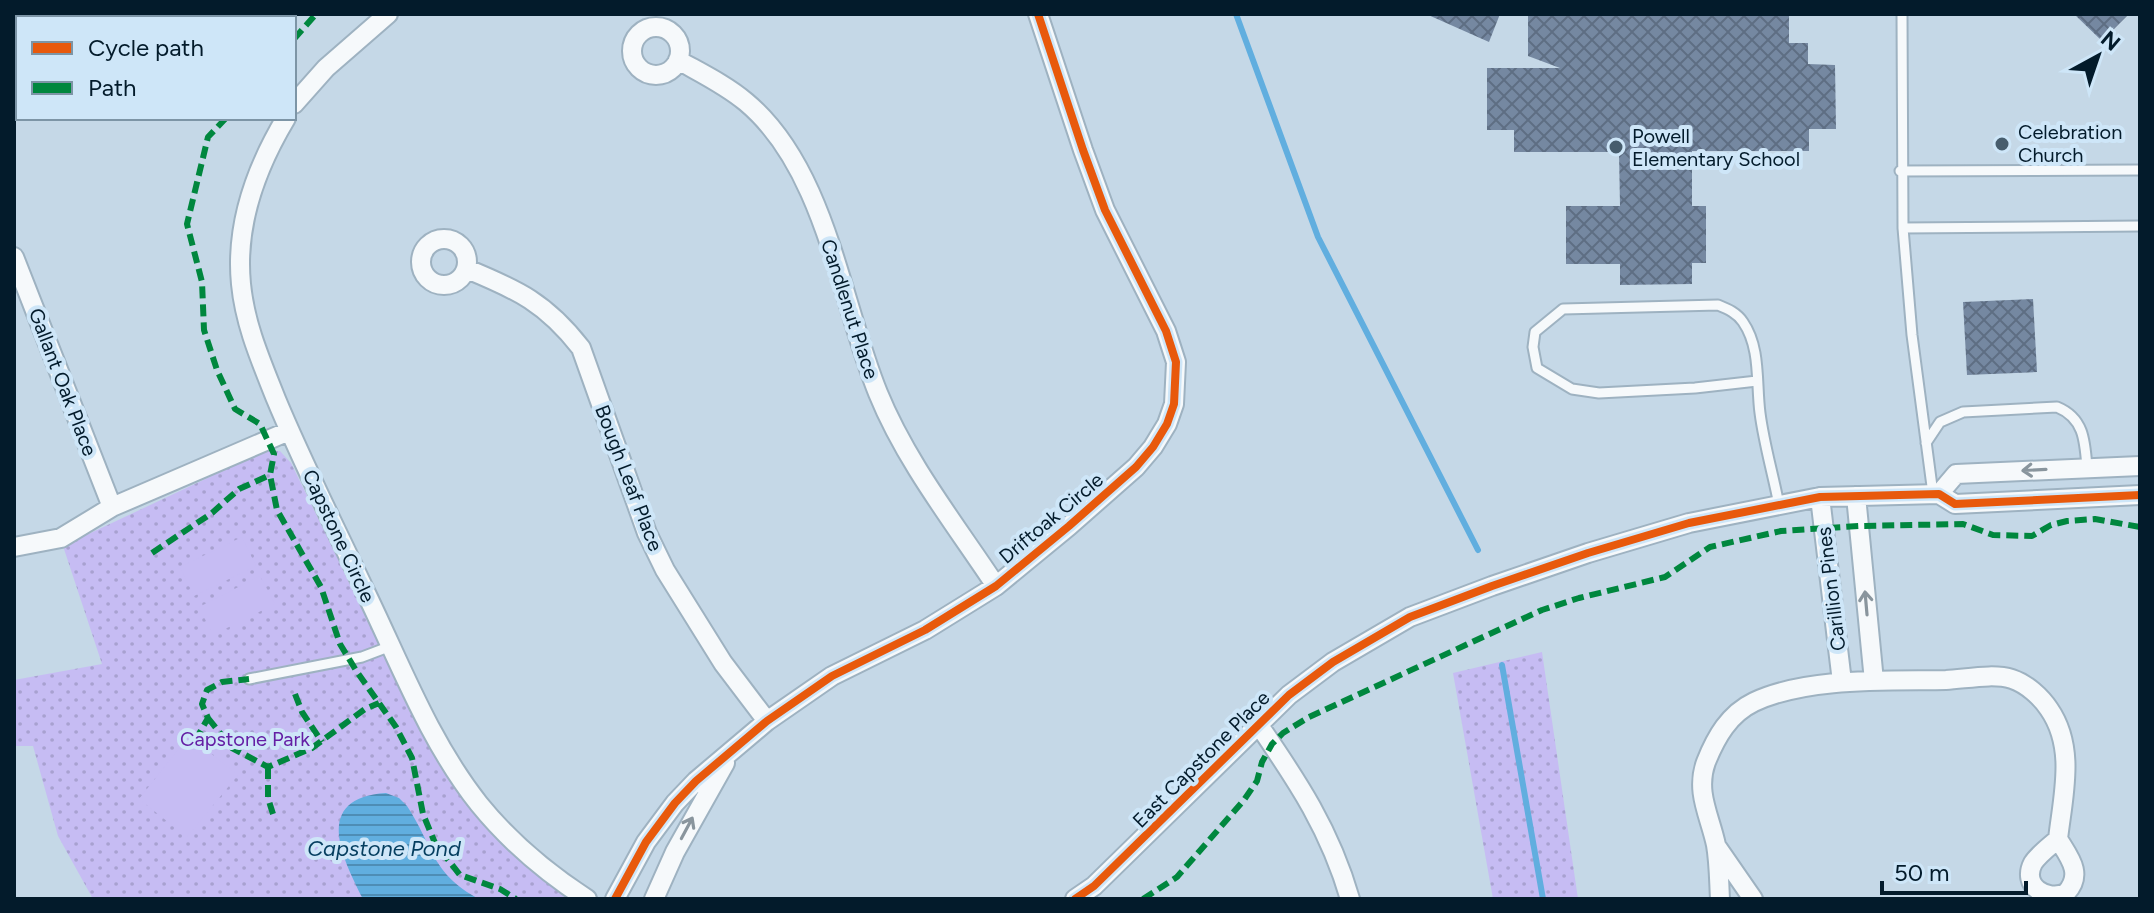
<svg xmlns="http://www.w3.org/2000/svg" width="2154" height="913" viewBox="0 0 2154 913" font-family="Figtree,sans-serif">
	<defs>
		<pattern id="green-dots" width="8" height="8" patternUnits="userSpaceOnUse" patternTransform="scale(2)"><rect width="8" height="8" fill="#c6bcf3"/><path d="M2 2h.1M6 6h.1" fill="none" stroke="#a8a1d0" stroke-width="1.8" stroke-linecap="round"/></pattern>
		<pattern id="water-rules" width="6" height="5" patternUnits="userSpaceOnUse" patternTransform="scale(2)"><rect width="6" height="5" fill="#61aedf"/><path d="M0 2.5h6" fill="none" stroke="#4e8db5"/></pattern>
		<pattern id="building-cross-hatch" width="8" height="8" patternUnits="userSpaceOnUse" patternTransform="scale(2)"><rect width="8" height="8" fill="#7588a1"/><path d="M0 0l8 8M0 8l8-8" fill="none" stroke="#5e6e83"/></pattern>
	</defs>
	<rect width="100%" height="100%" fill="#c5d8e7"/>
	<!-- green -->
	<path fill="url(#green-dots)" d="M 265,451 L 280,451 L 291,463 L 439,765 L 467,804 L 505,846 L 569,899 L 93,899 L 58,836 L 33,746 L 14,746 L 14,680 L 102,664 L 63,546 Z
		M 1542,652 L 1578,899 L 1493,899 L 1453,673 Z"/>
	<!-- pitch -->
	<path fill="#c6bcf3" d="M 242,537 L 256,566 L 194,596 L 180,567 Z
		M 260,576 L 275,604 L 213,635 L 199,607 Z
		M 189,736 L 238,775 L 187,837 L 139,799 Z"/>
	<!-- water -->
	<path fill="url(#water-rules)" d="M 386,793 L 399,798 L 407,806 C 434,847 431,873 479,899 L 363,899 C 342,857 312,798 386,793 Z"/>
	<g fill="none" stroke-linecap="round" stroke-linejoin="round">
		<!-- stream -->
		<path stroke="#61aedf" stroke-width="6" d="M 1236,14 L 1318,237 L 1478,550
			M 1502,665 L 1543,899"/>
	</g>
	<!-- building -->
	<path fill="url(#building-cross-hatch)" d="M 1426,14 L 1500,14 L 1489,42 Z
		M 1528,14 L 1789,14 L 1789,43 L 1808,43 L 1808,64 L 1835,65 L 1836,129 L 1809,129 L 1809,151 L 1692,151 L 1692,206 L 1706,206 L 1706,263 L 1692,263 L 1692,284 L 1620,285 L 1620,264 L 1566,264 L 1566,206 L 1620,206 L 1619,152 L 1514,152 L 1514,130 L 1487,130 L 1487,68 L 1560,68 L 1528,56 Z
		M 2074,14 L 2129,14 L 2102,41 Z
		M 2033,299 L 2037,372 L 1967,375 L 1963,302 Z"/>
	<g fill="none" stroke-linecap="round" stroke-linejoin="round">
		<defs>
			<path id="service" d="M 1902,14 L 1903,228 L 2140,226
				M 1900,171 L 2140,170
				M 1903,228 L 1912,335 L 1933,494
				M 1757,381 L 1695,388 L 1599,393 L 1572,389 L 1537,368 L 1533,347 L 1535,332 L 1563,309 L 1718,305 C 1728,309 1737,313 1743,322 C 1761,348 1756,383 1760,413 C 1764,444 1773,474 1779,505
				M 1926,443 L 1940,422 L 1963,412 L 2057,407 C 2084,418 2085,441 2087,468
				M 249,679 L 362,657 L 391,646"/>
			<path id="minor" d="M632 51a24 24 0 1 1 48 0a24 24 0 1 1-48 0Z
				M 678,60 C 701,73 726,85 746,102 C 826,169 840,300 878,393 C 906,462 955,524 996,586
				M 294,104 L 326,68 L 388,14
				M 286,118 C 256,168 235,224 241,284 C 245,325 261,361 276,399 C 303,464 335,527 365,591 C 400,663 429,741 479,804 C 509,841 547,873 587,899
				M421 262a23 23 0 1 1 46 0a23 23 0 1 1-46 0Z
				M 14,257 L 112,507
				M 467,269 C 518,290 546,303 581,348 L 647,533 L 665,570 L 723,663 L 767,721
				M 1939,494 L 1956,474 L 2140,466
				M 1856,496 L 1874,681
				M 1820,497 L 1842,682
				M 14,547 L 61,538 L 112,507 L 289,431
				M 1258,724 C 1298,782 1330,830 1350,899
				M 2058,839 C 2069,857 2084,874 2066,893 C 2047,902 2021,886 2033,863 C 2039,854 2050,846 2058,839 Z
				M 1717,847 L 1753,899
				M 615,899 L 646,842 L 675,803 L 696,781 L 767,721 L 832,676 L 925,630 L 996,586 L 1069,526 L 1136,467 L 1153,447 L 1167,424 L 1174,404 L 1176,362 L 1166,331 L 1105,210 L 1083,150 L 1038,14
				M 654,899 L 675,852 L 725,763
				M 1075,899 L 1094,886 L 1289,695 L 1333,662 L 1410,617 L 1492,586 L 1588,553 L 1689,523 L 1820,497 L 1939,494 L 1955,504 L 2140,495
				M 1720,899 C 1719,881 1719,862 1716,845 C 1710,816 1695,792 1706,762 C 1716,737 1729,714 1754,702 C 1807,677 1888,681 1946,680 C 1966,679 1993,673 2012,679 C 2027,684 2041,697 2049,709 C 2076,748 2063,795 2058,839"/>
		</defs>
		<!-- service casing -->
		<use href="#service" stroke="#9eb2c1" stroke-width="13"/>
		<!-- minor casing -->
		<use href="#minor" stroke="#9eb2c1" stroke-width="22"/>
		<!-- service -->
		<use href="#service" stroke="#f6f9fb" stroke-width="9"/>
		<!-- minor -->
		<use href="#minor" stroke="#f6f9fb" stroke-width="18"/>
		<!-- quiet -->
		<path stroke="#00873e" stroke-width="6" stroke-dasharray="12 6" stroke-linecap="butt" d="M 294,39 L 316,14
			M 226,118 L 208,137 L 187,224 L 202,282 L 204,330 L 217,370 L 235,409 L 260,424 L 274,454 L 270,475 L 277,510 L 321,587 L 340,644 L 357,672 L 396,727 L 412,758 L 423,814 L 435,843 L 460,875 L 500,889 L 516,899
			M 152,553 L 212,513 L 239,489 L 270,475
			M 295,694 L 302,712 L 322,742
			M 208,718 L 232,748 L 268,767 L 312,748 L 365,709 L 379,703
			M 195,741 L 208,718 L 202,704 L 207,690 L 222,682 L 249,679
			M 268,767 L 268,798 L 273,814
			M 1143,899 L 1177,877 L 1244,800 L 1257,781 L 1262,762 L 1272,744 L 1283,733 L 1309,717 L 1542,610 L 1579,598 L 1665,577 L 1710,547 L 1781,531 L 1859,526 L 1963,524 L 1993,535 L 2032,536 L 2051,525 L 2067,521 L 2095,519 L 2140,527"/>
		<defs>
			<path id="cycleway" d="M 615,899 L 646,842 L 675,803 L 696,781 L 767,721 L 832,676 L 925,630 L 996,586 L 1069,526 L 1136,467 L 1153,447 L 1167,424 L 1174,404 L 1176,362 L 1166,331 L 1105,210 L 1083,150 L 1038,14
				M 1075,899 L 1094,886 L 1289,695 L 1333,662 L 1410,617 L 1492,586 L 1588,553 L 1689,523 L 1820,497 L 1939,494 L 1955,504 L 2140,495"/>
		</defs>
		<!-- cycleway casing -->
		<use href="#cycleway" stroke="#cee6f8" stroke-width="13"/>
		<!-- cycleway -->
		<use href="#cycleway" stroke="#e8590c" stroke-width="8"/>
	</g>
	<!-- one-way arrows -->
	<defs><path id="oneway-shaft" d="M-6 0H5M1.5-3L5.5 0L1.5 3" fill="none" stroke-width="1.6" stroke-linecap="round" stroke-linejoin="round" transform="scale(2)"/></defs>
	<g stroke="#89959d">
		<use href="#oneway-shaft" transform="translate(2034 470) rotate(177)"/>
		<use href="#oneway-shaft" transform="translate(1866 603) rotate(-95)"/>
		<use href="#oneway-shaft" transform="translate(687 828) rotate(-62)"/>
	</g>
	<!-- markers -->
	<g fill="#475d6d" stroke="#cee6f8" stroke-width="3">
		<circle cx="2002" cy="144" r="8"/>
		<circle cx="1616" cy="147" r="8"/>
	</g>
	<g text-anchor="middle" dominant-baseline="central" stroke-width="8" stroke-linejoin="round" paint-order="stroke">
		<!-- poi labels -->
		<g font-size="20" fill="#031b2b" stroke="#cee6f8" text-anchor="start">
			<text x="2018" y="132">Celebration<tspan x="2018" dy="23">Church</tspan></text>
			<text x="1632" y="136">Powell<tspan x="1632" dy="23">Elementary School</tspan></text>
		</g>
		<!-- street labels -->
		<g font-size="20" fill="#031b2b" stroke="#cee6f8">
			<text transform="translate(850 309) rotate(72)">Candlenut Place</text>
			<text transform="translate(63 382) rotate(69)">Gallant Oak Place</text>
			<text transform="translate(629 478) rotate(69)">Bough Leaf Place</text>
			<text transform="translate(1051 518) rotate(-40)">Driftoak Circle</text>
			<text transform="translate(339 536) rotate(65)">Capstone Circle</text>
			<text transform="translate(1831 589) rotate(-97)">Carillion Pines</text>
			<text transform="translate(1201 759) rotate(-45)">East Capstone Place</text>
		</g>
		<!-- park labels -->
		<g font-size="20" fill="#641fa5" stroke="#cee6f8">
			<text x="245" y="739">Capstone Park</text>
		</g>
		<!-- water labels -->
		<g font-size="22" font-style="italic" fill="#053e5f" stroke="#cee6f8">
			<text x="384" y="848">Capstone Pond</text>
		</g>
	</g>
	<!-- border -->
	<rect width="2154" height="913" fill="none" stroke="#031b2b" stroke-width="32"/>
	<!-- legend -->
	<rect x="16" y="16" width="280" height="104" fill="#cee6f8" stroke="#7d95a6" stroke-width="2"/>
	<rect x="32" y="42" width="40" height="12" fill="#e8590c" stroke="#7d95a6" stroke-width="2"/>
	<text x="88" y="56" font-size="24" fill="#031b2b">Cycle path</text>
	<rect x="32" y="82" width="40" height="12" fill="#00873e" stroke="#7d95a6" stroke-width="2"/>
	<text x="88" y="96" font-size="24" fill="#031b2b">Path</text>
	<!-- north arrow -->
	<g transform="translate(2098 56) rotate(40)" stroke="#cee6f8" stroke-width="6" paint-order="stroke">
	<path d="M0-6L14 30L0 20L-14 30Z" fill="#031b2b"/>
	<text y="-12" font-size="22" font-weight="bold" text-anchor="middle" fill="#031b2b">N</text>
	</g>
	<!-- scale -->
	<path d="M1882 881v12h144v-12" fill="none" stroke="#031b2b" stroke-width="4"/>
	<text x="1894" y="881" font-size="24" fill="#031b2b" stroke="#cee6f8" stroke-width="6" paint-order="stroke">50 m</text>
</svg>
